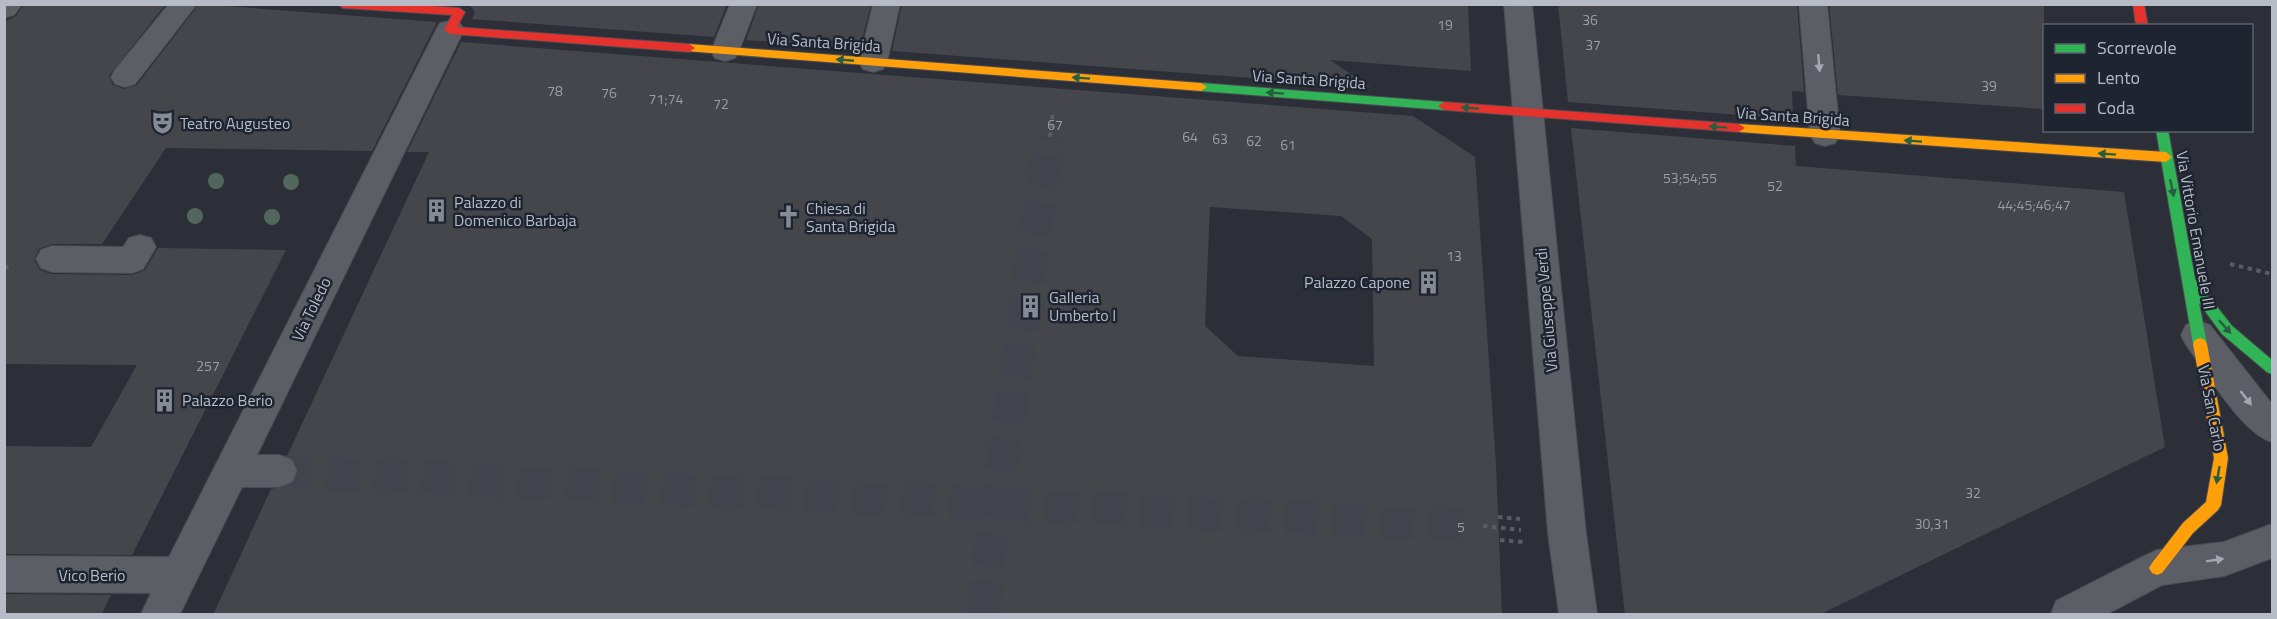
<svg xmlns="http://www.w3.org/2000/svg" width="2277" height="619" viewBox="0 0 2277 619" font-family="'Titillium Web',sans-serif">
	<rect width="100%" height="100%" fill="#2c2f37"/>
	<!-- building -->
	<path fill="#44464c" fill-rule="evenodd" d="M 24,4 L 165,5 L 109,76 L 113,85 L 124,89 L 137,85 L 199,4 L 437,22 L 372,151 L 166,148 L 102,244 L 52,244 L 39,249 L 34,260 L 40,270 L 51,274 L 132,275 L 145,270 L 158,248 L 286,250 L 132,555 L 4,554 L 4,446 L 91,447 L 137,365 L 4,364 L 4,22 L 16,16 Z
		M 469,4 L 727,4 L 714,37 L 472,19 L 475,12 Z
		M 759,4 L 871,4 L 860,48 L 746,40 Z
		M 902,4 L 1468,4 L 1471,71 L 1330,60 L 1370,87 L 892,51 Z
		M 1558,4 L 1797,4 L 1804,92 L 1792,91 L 1793,119 L 1568,102 Z
		M 1829,4 L 2044,4 L 2044,109 L 1838,95 Z
		M 461,42 L 1413,116 L 1475,157 L 1496,464 L 1502,615 L 213,615 L 271,489 L 293,484 L 299,472 L 294,459 L 287,456 L 429,152 L 407,152 ZM 1210,207 L 1341,216 L 1372,239 L 1374,366 L 1238,356 L 1205,326 Z
		M 1571,128 L 1795,146 L 1796,166 L 2124,192 L 2165,447 L 1819,615 L 1625,615 Z
		M 4,594 L 111,595 L 101,615 L 4,615 Z"/>
	<g fill="none" stroke-linecap="round" stroke-linejoin="round">
		<!-- street-tunnel -->
		<path stroke="#41444c" stroke-width="32" stroke-dasharray="32 16" stroke-linecap="butt" d="M 279,471 L 1473,526
			M 983,614 L 996,503 L 1050,137"/>
		<defs>
			<path id="street" d="M 4,4 L 22,4 L 14,15 L 4,18 Z
				M 169,4 L 197,4 L 135,84 L 125,87 L 115,84 L 111,77 L 115,70 Z
				M 730,4 L 757,4 L 739,51 L 735,58 L 725,61 L 715,58 L 711,51 Z
				M 873,4 L 900,4 L 887,62 L 883,69 L 873,72 L 863,69 L 859,62 Z
				M 1504,4 L 1532,4 L 1586,533 L 1597,614 L 1559,614 L 1548,533 Z
				M 1799,4 L 1827,4 L 1840,135 L 1835,143 L 1825,146 L 1815,143 L 1810,135 Z
				M 450,21 L 460,23 L 464,30 L 257,455 L 279,455 L 292,460 L 297,471 L 292,482 L 279,487 L 242,487 L 180,614 L 141,614 L 151,593 L 4,592 L 4,556 L 169,557 L 436,30 L 440,23 Z
				M 140,235 L 151,238 L 156,247 L 143,269 L 132,273 L 52,272 L 41,268 L 36,259 L 41,250 L 52,246 L 123,247 L 129,238 Z
				M 2198,321 L 2210,325 L 2272,404 L 2272,442 C 2241,433 2206,371 2186,345 L 2181,335 L 2186,325 Z
				M 2272,524 L 2272,558 L 2224,576 L 2162,585 L 2107,614 L 2051,614 L 2056,601 L 2144,556 L 2157,550 L 2224,542 Z"/>
			<path id="fast" d="M 1201,83 L 1444,102 L 1450,106 L 1444,110 L 1201,91 L 1195,87 Z
				M 2156,130 L 2168,130 L 2195,279 L 2232,326 L 2272,360 L 2272,374 L 2267,372 L 2222,334 L 2199,303 L 2207,344 L 2205,348 L 2195,348 L 2193,344 Z"/>
			<path id="slow" d="M 689,44 L 1201,83 L 1207,87 L 1201,91 L 685,51 L 683,48 Z
				M 1739,124 L 2166,152 L 2172,157 L 2166,162 L 1739,132 L 1733,128 Z
				M 2200,338 L 2205,340 L 2207,344 L 2228,458 L 2221,505 L 2218,510 L 2193,533 L 2162,573 L 2157,575 L 2152,573 L 2149,568 L 2152,563 L 2183,523 L 2206,502 L 2214,458 L 2193,344 L 2195,340 Z"/>
			<path id="jam" d="M 338,4 L 404,4 L 459,8 L 465,12 L 457,27 L 689,44 L 695,48 L 689,52 L 450,34 L 444,30 L 452,15 L 343,8 Z
				M 2133,4 L 2144,4 L 2148,26 L 2136,26 Z
				M 1444,102 L 1739,124 L 1745,128 L 1739,132 L 1444,110 L 1438,106 Z"/>
		</defs>
		<!-- street casing -->
		<use href="#street" stroke="#494c51" stroke-width="2"/>
		<!-- fast casing -->
		<use href="#fast" stroke="#494c53" stroke-width="2"/>
		<!-- slow casing -->
		<use href="#slow" stroke="#494c53" stroke-width="2"/>
		<!-- jam casing -->
		<use href="#jam" stroke="#494c53" stroke-width="2"/>
		<!-- path -->
		<path stroke="#595d61" stroke-width="4" stroke-dasharray="4.5 4.5" stroke-linecap="butt" d="M 1050,137 L 1053,111
			M 2230,264 L 2272,274
			M 4,268 L 13,266
			M 1498,517 L 1520,519
			M 1483,526 L 1521,530
			M 1500,540 L 1523,542"/>
		<!-- street -->
		<use href="#street" fill="#5b5e64" fill-rule="evenodd"/>
		<!-- fast -->
		<use href="#fast" fill="#30b455" fill-rule="evenodd"/>
		<!-- slow -->
		<use href="#slow" fill="#ff9f0a" fill-rule="evenodd"/>
		<!-- jam -->
		<use href="#jam" fill="#e5322d" fill-rule="evenodd"/>
	</g>
	<!-- trees -->
	<g fill="#51675c">
		<circle cx="216" cy="181" r="8"/>
		<circle cx="291" cy="182" r="8"/>
		<circle cx="195" cy="216" r="8"/>
		<circle cx="272" cy="217" r="8"/>
	</g>
	<!-- one-way arrows -->
	<defs><path id="oneway-solid" d="M-6-.8H1V-3.2L6.5 0L1 3.2V.8H-6Z" transform="scale(1.5)"/></defs>
	<g fill="#265e3f">
		<use href="#oneway-solid" transform="translate(845 60) rotate(-175)"/>
		<use href="#oneway-solid" transform="translate(1081 78) rotate(-176)"/>
		<use href="#oneway-solid" transform="translate(1275 93) rotate(-176)"/>
		<use href="#oneway-solid" transform="translate(1470 108) rotate(-175)"/>
		<use href="#oneway-solid" transform="translate(1718 127) rotate(-176)"/>
		<use href="#oneway-solid" transform="translate(1913 141) rotate(-176)"/>
		<use href="#oneway-solid" transform="translate(2107 154) rotate(-176)"/>
		<use href="#oneway-solid" transform="translate(2172 188) rotate(78)"/>
		<use href="#oneway-solid" transform="translate(2225 327) rotate(48)"/>
		<use href="#oneway-solid" transform="translate(2218 475) rotate(100)"/>
	</g>
	<g fill="#a4a8b2">
		<use href="#oneway-solid" transform="translate(1819 63) rotate(85)"/>
		<use href="#oneway-solid" transform="translate(2246 398) rotate(52)"/>
		<use href="#oneway-solid" transform="translate(2215 560) rotate(-9)"/>
	</g>
	<!-- icons -->
	<defs>
		<symbol id="theatre-bare" viewBox="-9 -9 18 18"><path d="M-5-5.5Q0-4 5-5.5V0Q5 5 0 6Q-5 5-5 0ZM-3.3-2.5H-1v1.5H-3.3ZM1-2.5H3.3v1.5H1ZM-2.8 1Q0 5.5 2.8 1Z" fill="#868a94" stroke="#1f2530" stroke-width="2.5" paint-order="stroke"/></symbol>
		<symbol id="building-bare" viewBox="-9 -9 18 18"><path d="M-4-6H4V6H1V3H-1V6H-4ZM-2.5-4.3h1.7v1.8h-1.7ZM.8-4.3h1.7v1.8H.8ZM-2.5-1h1.7V.8h-1.7ZM.8-1h1.7V.8H.8Z" fill="#868a94" stroke="#1f2530" stroke-width="2.5" paint-order="stroke"/></symbol>
		<symbol id="church-bare" viewBox="-9 -9 18 18"><path d="M-1.2-6h2.4v3.5h3.3v2.4h-3.3V6h-2.4V-.1h-3.3v-2.4h3.3Z" fill="#868a94" stroke="#1f2530" stroke-width="2.5" paint-order="stroke"/></symbol>
	</defs>
	<g fill-rule="evenodd">
		<use href="#theatre-bare" x="146" y="106" width="33" height="33"/>
		<use href="#building-bare" x="420" y="194" width="33" height="33"/>
		<use href="#church-bare" x="772" y="200" width="33" height="33"/>
		<use href="#building-bare" x="1412" y="266" width="33" height="33"/>
		<use href="#building-bare" x="1014" y="290" width="33" height="33"/>
		<use href="#building-bare" x="148" y="384" width="33" height="33"/>
	</g>
	<g text-anchor="middle" dominant-baseline="central" stroke-width="5" stroke-linejoin="round" paint-order="stroke">
		<!-- number labels -->
		<g font-size="14" fill="#9a9ea8">
			<text x="1590" y="19">36</text>
			<text x="1445" y="24">19</text>
			<text x="1593" y="44">37</text>
			<text x="1989" y="85">39</text>
			<text x="555" y="90">78</text>
			<text x="609" y="92">76</text>
			<text x="666" y="98">71;74</text>
			<text x="721" y="103">72</text>
			<text x="1055" y="124">67</text>
			<text x="1190" y="136">64</text>
			<text x="1220" y="138">63</text>
			<text x="1254" y="140">62</text>
			<text x="1288" y="144">61</text>
			<text x="1690" y="177">53;54;55</text>
			<text x="1775" y="185">52</text>
			<text x="2034" y="204">44;45;46;47</text>
			<text x="1454" y="255">13</text>
			<text x="208" y="365">257</text>
			<text x="1973" y="492">32</text>
			<text x="1932" y="523">30,31</text>
			<text x="1461" y="526">5</text>
		</g>
		<!-- street labels -->
		<g font-size="16" fill="#b6bbc6" stroke="#1f2530">
			<text transform="translate(824 42) rotate(4)">Via Santa Brigida</text>
			<text transform="translate(1309 79) rotate(4)">Via Santa Brigida</text>
			<text transform="translate(1793 116) rotate(4)">Via Santa Brigida</text>
			<text transform="translate(2196 230) rotate(80)">Via Vittorio Emanuele III</text>
			<text transform="translate(311 309) rotate(-64)">Via Toledo</text>
			<text transform="translate(1546 310) rotate(-95)">Via Giuseppe Verdi</text>
			<text transform="translate(2212 408) rotate(79)">Via San Carlo</text>
			<text x="92" y="575">Vico Berio</text>
		</g>
		<!-- poi labels -->
		<g font-size="16" fill="#b6bbc6" stroke="#1f2530" text-anchor="start">
			<text x="180" y="123">Teatro Augusteo</text>
			<text x="454" y="202">Palazzo di<tspan x="454" dy="18">Domenico Barbaja</tspan></text>
			<text x="806" y="208">Chiesa di<tspan x="806" dy="18">Santa Brigida</tspan></text>
			<text x="1410" y="282" text-anchor="end">Palazzo Capone</text>
			<text x="1049" y="297">Galleria<tspan x="1049" dy="18">Umberto I</tspan></text>
			<text x="182" y="400">Palazzo Berio</text>
		</g>
	</g>
	<!-- border -->
	<rect width="2277" height="619" fill="none" stroke="#b6bbc6" stroke-width="12"/>
	<!-- legend -->
	<rect x="2043" y="24" width="210" height="108" fill="#1f2530" stroke="#5b616c" stroke-width="1.5"/>
	<rect x="2055" y="44" width="30" height="9" fill="#30b455" stroke="#5b616c" stroke-width="1.5"/>
	<text x="2097" y="54" font-size="18" fill="#b6bbc6">Scorrevole</text>
	<rect x="2055" y="74" width="30" height="9" fill="#ff9f0a" stroke="#5b616c" stroke-width="1.5"/>
	<text x="2097" y="84" font-size="18" fill="#b6bbc6">Lento</text>
	<rect x="2055" y="104" width="30" height="9" fill="#e5322d" stroke="#5b616c" stroke-width="1.5"/>
	<text x="2097" y="114" font-size="18" fill="#b6bbc6">Coda</text>
</svg>
